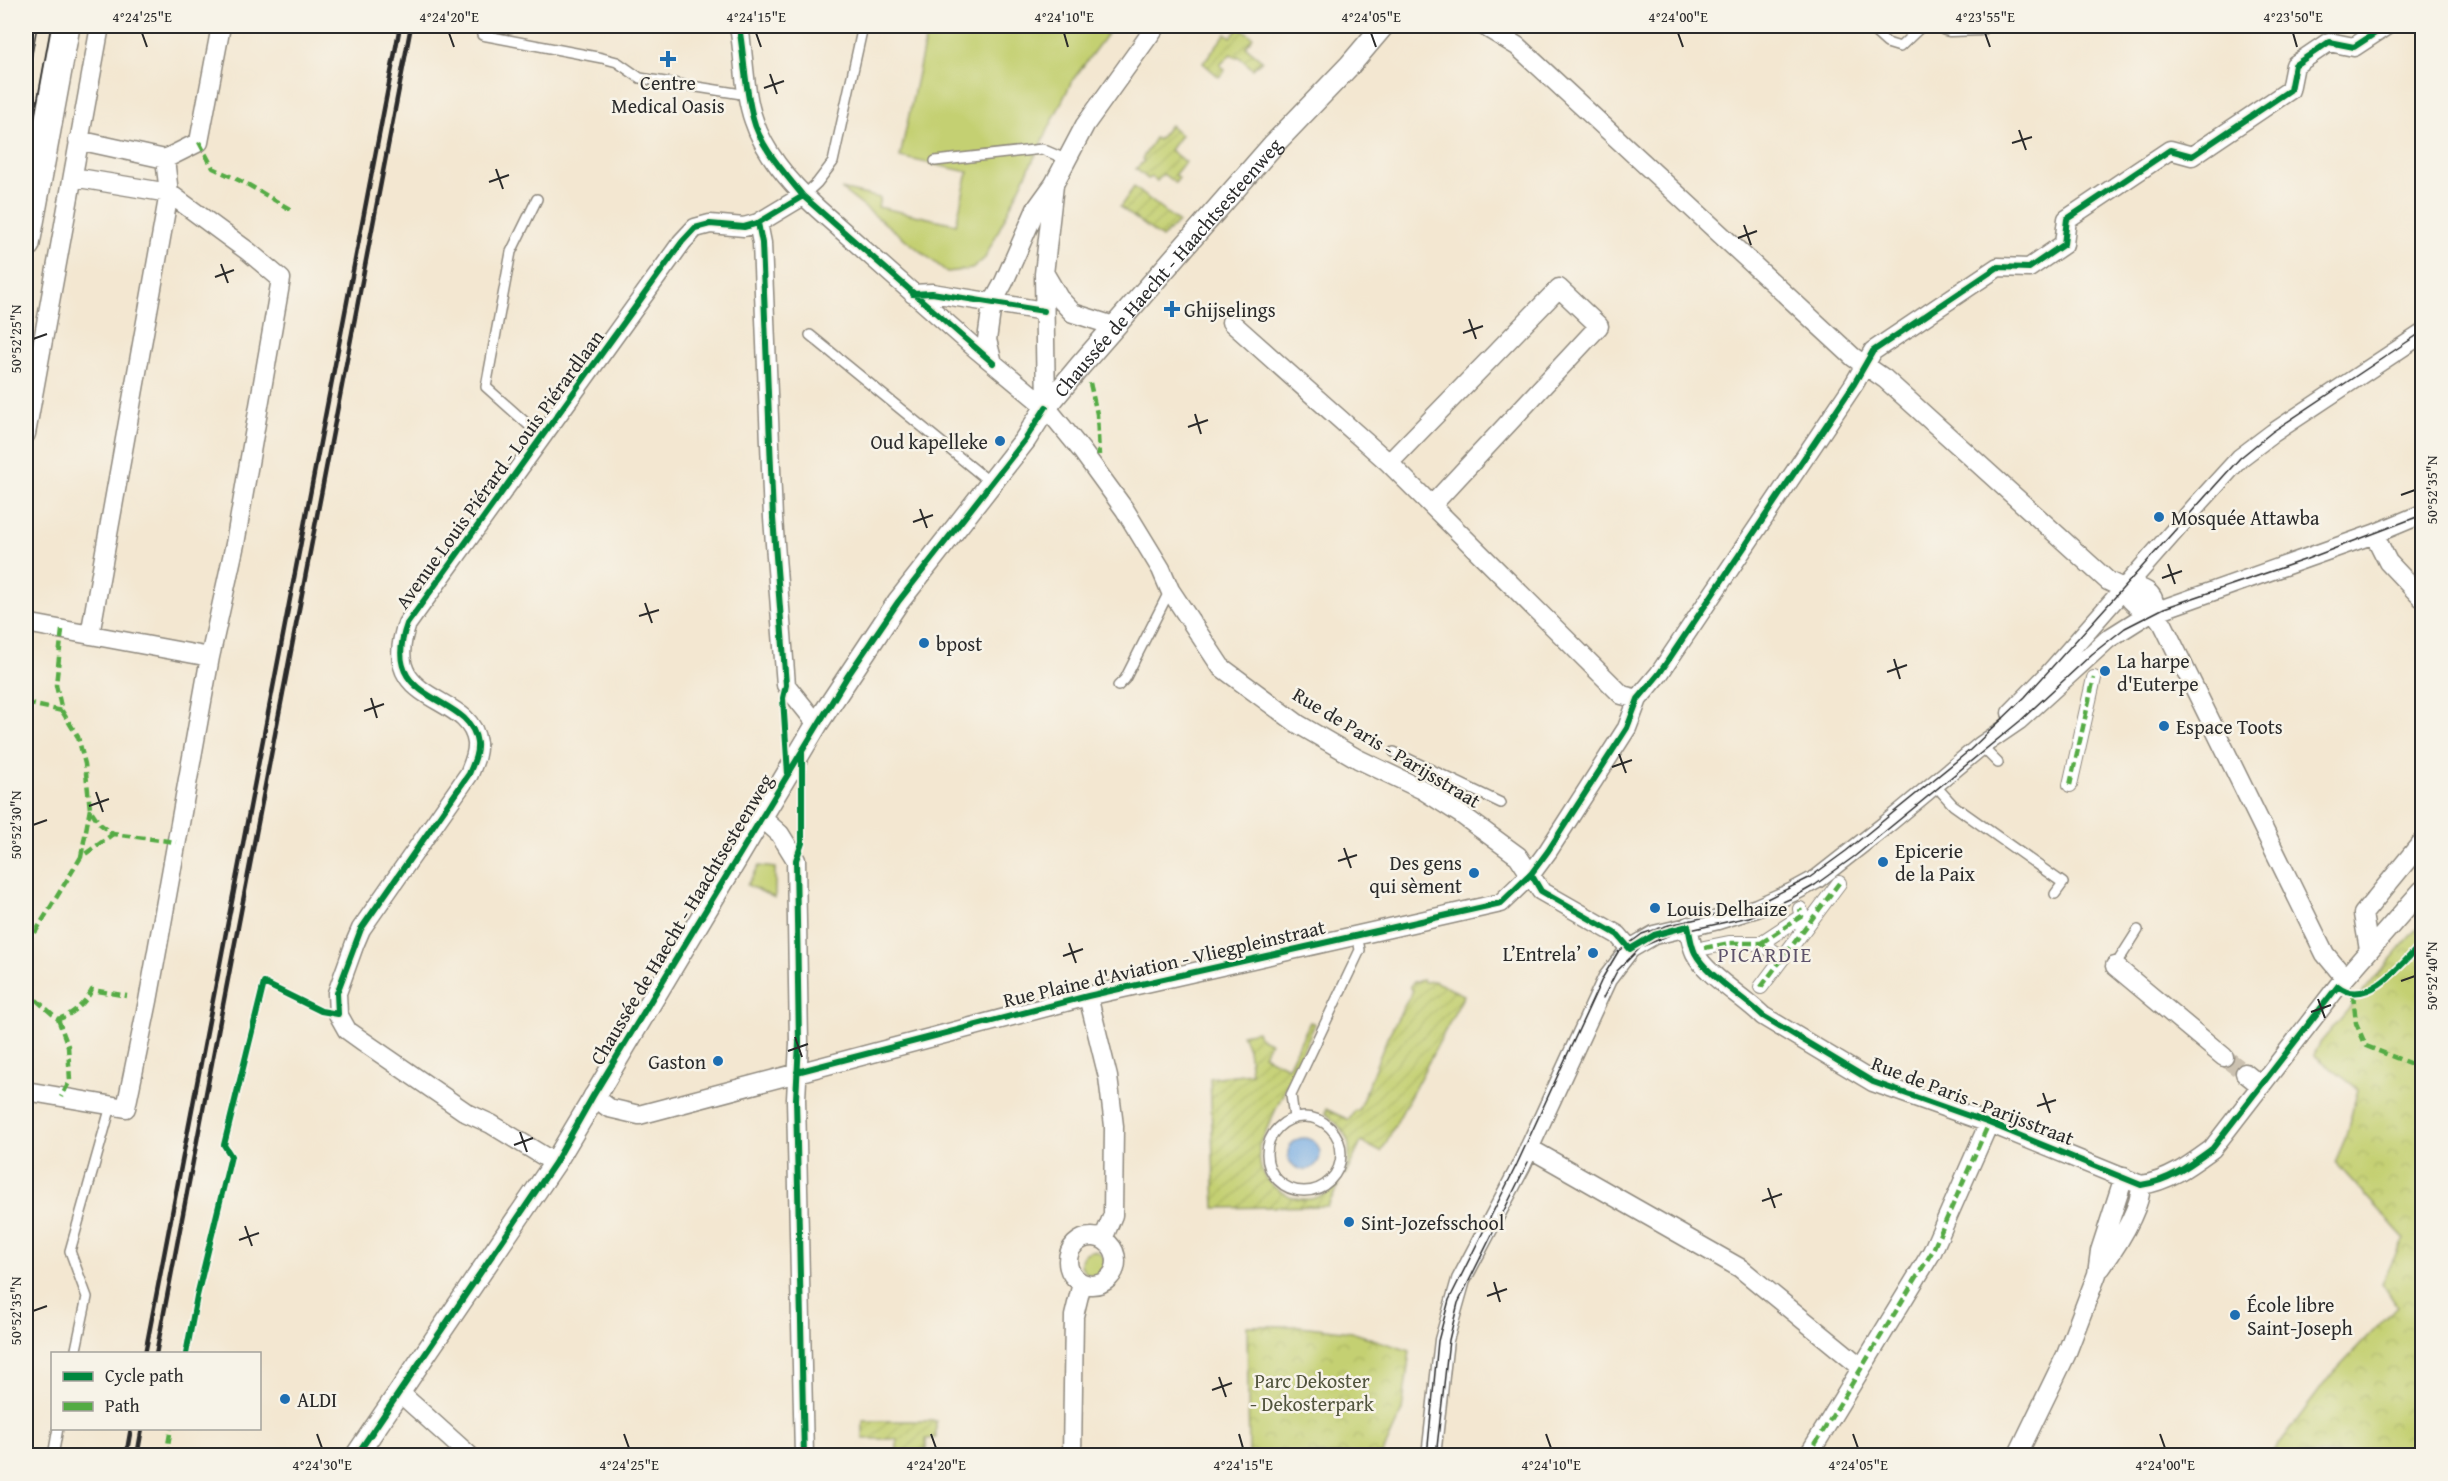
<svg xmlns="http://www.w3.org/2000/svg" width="2448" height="1481" viewBox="0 0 2448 1481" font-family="'Gentium Book Plus',serif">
	<defs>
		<pattern id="park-crowns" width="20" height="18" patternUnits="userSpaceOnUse" patternTransform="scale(1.5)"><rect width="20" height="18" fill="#c4d072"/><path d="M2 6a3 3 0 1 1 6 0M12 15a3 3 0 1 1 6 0" fill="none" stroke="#a9b363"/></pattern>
		<pattern id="garden-furrows" width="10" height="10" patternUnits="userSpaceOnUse" patternTransform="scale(1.5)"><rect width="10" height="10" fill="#c4d072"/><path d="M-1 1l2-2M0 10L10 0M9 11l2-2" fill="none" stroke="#a9b363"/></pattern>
	</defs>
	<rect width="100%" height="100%" fill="#f7f3e8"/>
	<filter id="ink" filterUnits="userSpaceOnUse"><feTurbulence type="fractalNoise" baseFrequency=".0167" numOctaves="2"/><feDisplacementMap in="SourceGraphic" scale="12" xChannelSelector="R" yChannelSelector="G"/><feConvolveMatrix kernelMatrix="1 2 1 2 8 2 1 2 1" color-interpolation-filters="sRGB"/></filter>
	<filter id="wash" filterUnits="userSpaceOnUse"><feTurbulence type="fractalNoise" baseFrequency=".008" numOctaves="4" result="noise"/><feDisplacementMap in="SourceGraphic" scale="24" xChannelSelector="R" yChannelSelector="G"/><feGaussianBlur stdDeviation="1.35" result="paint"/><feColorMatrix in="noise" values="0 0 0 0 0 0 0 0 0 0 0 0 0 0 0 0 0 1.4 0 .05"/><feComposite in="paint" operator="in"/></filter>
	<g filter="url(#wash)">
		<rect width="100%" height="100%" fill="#f3e7d1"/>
		<!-- grass -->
		<path fill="#c4d072" stroke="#787e4e" stroke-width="1.5" d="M 928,26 L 1096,26 L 1107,34 L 1072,81 L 985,258 L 972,269 L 947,272 L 841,189 L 880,198 L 878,207 L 956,224 L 968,172 L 900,157 Z
			M 759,866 L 775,868 L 775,898 L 747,885 Z
			M1081 1263a12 12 0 1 1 24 0a12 12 0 1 1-24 0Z"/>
		<!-- park -->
		<path fill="url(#park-crowns)" stroke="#787e4e" stroke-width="1.5" d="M 2422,922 L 2422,1455 L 2271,1455 L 2327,1380 L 2397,1306 L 2382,1283 L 2404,1238 L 2335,1162 L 2345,1139 L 2358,1089 L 2314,1055 L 2320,1043 Z
			M 1247,1326 L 1300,1326 L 1351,1332 L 1410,1351 L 1402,1411 L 1382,1455 L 1249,1455 Z"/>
		<!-- garden -->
		<path fill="url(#garden-furrows)" stroke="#787e4e" stroke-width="1.5" d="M 1240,27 L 1253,37 L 1246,47 L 1262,60 L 1253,69 L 1238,56 L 1236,58 L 1231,54 L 1220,65 L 1225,70 L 1219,77 L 1203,63 L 1226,33 L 1231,37 Z
			M 1170,125 L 1181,135 L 1170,150 L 1185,162 L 1175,174 L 1179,178 L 1175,183 L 1163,174 L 1157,181 L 1151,177 L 1148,179 L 1136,169 L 1144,161 L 1142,159 L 1155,138 L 1158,140 Z
			M 1134,187 L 1178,222 L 1162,238 L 1120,207 Z
			M 1423,980 L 1424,982 L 1434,981 L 1464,995 L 1381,1152 L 1361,1142 L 1345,1176 C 1354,1143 1350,1135 1325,1113 L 1326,1109 L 1349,1120 L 1355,1110 L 1358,1111 L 1387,1038 L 1413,990 L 1410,988 L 1413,982 Z
			M 1310,1022 L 1315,1024 L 1259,1146 C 1259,1155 1259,1166 1263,1174 C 1273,1191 1296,1203 1315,1198 C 1324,1196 1332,1189 1340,1184 L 1327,1206 L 1215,1208 L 1210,1078 L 1251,1073 L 1248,1049 L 1242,1034 L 1257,1031 L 1259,1037 L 1270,1042 L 1263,1055 L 1288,1067 Z
			M 863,1421 L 936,1421 L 936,1438 L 926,1439 L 926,1455 L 897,1455 L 897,1439 L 863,1439 Z"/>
		<!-- water -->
		<path fill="#75abe3" stroke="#506b87" stroke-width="1.5" d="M1288 1154a16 16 0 1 1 32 0a16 16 0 1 1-32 0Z"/>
	</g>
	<g filter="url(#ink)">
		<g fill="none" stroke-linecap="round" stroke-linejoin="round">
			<!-- minor-tunnel -->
			<path stroke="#cbc1b0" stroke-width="18" stroke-dasharray="18 9" stroke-linecap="butt" d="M 2224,1057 L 2245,1073"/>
			<defs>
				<path id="service" d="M 480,26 L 482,35 L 602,58 L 617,62 L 640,78 L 748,95
					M 1868,26 L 1887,43 L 1900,47 L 1922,26
					M 935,161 L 1042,149 L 1065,159
					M 803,196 L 817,183 L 833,162 L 863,26
					M 537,199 L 511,252 L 486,387 L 542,437
					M 810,335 L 991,483
					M 1118,686 L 1125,679 L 1170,590
					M 1981,746 L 1998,763
					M 1394,752 L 1501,803
					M 1935,785 L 1953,805 L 2063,883 L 2055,894
					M 1442,803 L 1454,781
					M 2115,966 L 2138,930
					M1267 1154a37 37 0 1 1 74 0a37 37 0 1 1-74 0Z
					M 1294,1118 L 1291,1095 L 1360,950 L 1357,934
					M 75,1354 L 87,1297 L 70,1251 L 111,1106
					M 53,1456 L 58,1428"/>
				<path id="pedestrian" d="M 2070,785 L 2094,678
					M 1761,943 L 1802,916 L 1800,909
					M 1704,948 L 1729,943 L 1761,943 L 1783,958
					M 1761,987 L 1839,883"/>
				<path id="minor" d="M 739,26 C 744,55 744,94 754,121 C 765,155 793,186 818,209 L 975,348 L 1046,407 L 1082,451 L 1125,510 L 1161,569 L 1170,590 L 1221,667 L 1298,724 L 1358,759 L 1421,789 L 1462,815 L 1518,856 L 1541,891 L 1618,935 L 1630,949
					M 1484,26 L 1517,46 L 1853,357 L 1885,379 L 2108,581 L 2125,589 C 2141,584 2157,592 2154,612 L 2163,624 L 2325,954 L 2345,978
					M 1946,26 L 1950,27 L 1980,26
					M 78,140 L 165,159 L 199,142 L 221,26
					M 758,223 L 762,243 L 773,518 L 786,685 L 817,724
					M 1045,274 L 1059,298 L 1073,313 L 1114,326
					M 913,294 L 932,293 L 1044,311
					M 1231,322 L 1389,463 L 1622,695 L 1638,699
					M 993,363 L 987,340 L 992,304 L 1004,282 L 1036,209 L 1054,184 L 1085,125 L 1156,26
					M 1046,407 L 1044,274 L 1054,185
					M 26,434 L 100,26
					M 1389,463 L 1559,288 L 1599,326 L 1432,505
					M 2374,534 L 2388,562 L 2422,598
					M 2125,589 C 2129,603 2140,609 2154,612
					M 26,623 L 210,657
					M 90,635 L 169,193 L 165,159
					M 2011,713 L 2048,675 L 2199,503 L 2240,458 L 2273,433 L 2422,334
					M 762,818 L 780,834 L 796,860 L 799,1043 L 796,1099 L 804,1456
					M 1688,926 C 1690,935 1691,945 1695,953 C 1706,975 1744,997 1763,1016 L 1873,1082 L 1989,1123 L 2141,1185 C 2169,1181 2190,1165 2212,1149 L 2338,986 L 2422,890
					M 2369,950 L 2363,914 L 2422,842
					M 2115,966 L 2224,1057
					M 1088,996 L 1108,1077 L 1114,1126 L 1113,1215 L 1103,1239
					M 2245,1073 L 2261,1086
					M 26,1091 L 126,1108 L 148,1001 L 210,657 L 235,544 L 281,279 L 249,252 L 169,193 L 73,177
					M 593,1096 L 609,1108 L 639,1115 L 1088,996 L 1501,903 L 1531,874 L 1548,851 L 1627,728 L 1638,699 L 1659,674 L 1854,384 L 1873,351 L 1998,267 L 2029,268 L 2064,244 L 2067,219 L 2170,150 L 2192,156 L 2290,90 L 2295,65 L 2329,42 L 2354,47 L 2386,26
					M 1529,1148 L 1740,1268 L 1861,1367
					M 555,1163 L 491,1124 L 467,1113 L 364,1042 L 347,1030 L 338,1014 L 337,993 L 355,943 L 361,929 L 469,774 C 473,764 478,754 477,743 C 471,691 377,707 407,624 L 682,242 L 695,228 L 710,224 L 744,227 L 758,223 L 803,196
					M1068 1261a24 24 0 1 1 48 0a24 24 0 1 1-48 0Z
					M 2101,1268 C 2116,1247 2141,1210 2141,1185
					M 400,1393 L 470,1456
					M 1072,1456 L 1074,1316 L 1082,1283
					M 1431,1456 L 1444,1340 L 1461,1280 L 1521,1166 L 1607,979 L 1630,949 L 1654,935 L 1718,920 L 1757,908 L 1793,892 L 1817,879 L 1887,824 L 1981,746 L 2019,720 L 2108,639 L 2146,615 L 2374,534 L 2422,514
					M 1808,1456 L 1932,1252 L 1989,1123
					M 2017,1456 L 2066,1355 L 2097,1274 L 2100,1251 L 2124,1177"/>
				<g id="tertiary">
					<path id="s1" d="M 356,1456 L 555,1163 L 817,724 L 898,602 L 1025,440 L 1046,407 L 1080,366 L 1274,144 L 1350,65 L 1383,26"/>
				</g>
				<path id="primary" d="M 26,244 L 66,26"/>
			</defs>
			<!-- service casing -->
			<use href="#service" stroke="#8f897e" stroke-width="12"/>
			<!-- pedestrian casing -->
			<use href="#pedestrian" stroke="#8f897e" stroke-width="16"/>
			<!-- minor casing -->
			<use href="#minor" stroke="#8f897e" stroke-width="21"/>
			<!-- tertiary casing -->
			<use href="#tertiary" stroke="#8f897e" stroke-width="24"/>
			<!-- primary casing -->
			<use href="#primary" stroke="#8f897e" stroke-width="30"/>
			<!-- service -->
			<use href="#service" stroke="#fff" stroke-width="9"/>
			<!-- pedestrian -->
			<use href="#pedestrian" stroke="#fff" stroke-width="14"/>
			<!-- minor -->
			<use href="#minor" stroke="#fff" stroke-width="18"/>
			<!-- tertiary -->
			<use href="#tertiary" stroke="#fff" stroke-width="21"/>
			<!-- primary -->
			<use href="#primary" stroke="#fff" stroke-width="27"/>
			<!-- tram -->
			<path stroke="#2b2b2b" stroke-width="1.5" d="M 26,87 L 37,26
				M 26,163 L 51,26
				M 1603,998 L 1617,971 L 1641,947 L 1672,934 L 1749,917 L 1792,898 L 1815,885 L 1855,856 L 2020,721 L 2092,654 L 2125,628 L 2164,608 L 2307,559 L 2422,515
				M 1427,1456 L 1438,1341 L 1449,1300 L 1517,1164 L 1603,977 L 1618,952 L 1642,934 L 1669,925 L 1734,911 L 1767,899 L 1809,878 L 1846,851 L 1970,750 L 2025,697 L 2240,458 L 2272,432 L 2422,332
				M 1436,1456 L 1449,1340 L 1458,1303 L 1528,1162"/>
			<!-- rail -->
			<path stroke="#2b2b2b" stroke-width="4.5" d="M 145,1354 L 400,26
				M 156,1354 L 411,26
				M 126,1456 L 131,1428
				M 137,1456 L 142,1428"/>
			<!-- quiet -->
			<path stroke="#54ab44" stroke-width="4.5" stroke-dasharray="9 4.5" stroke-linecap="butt" d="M 199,142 L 213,168 L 247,184 L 293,211
				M 1090,383 L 1097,414 L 1099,455
				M 62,630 L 56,685 L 62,711 L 78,737 L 85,764 L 90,809 L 100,824 L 113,834 L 176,842
				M 26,703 L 62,711
				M 2070,785 L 2094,678
				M 81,857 L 90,809
				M 26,943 L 36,931 L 81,857 L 113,834
				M 1761,943 L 1802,916 L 1800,909
				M 1704,948 L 1729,943 L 1761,943 L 1783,958
				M 1761,987 L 1839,883
				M 26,991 L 58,1019 C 73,1015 85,1003 92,990 L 127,996
				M 2353,994 L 2356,1023 L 2366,1046 L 2422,1068
				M 58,1019 L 68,1046 L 70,1081 L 61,1097
				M 166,1456 L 171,1428
				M 1808,1456 L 1932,1252 L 1989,1123"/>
			<defs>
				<path id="cycleway" d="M 739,26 C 744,56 745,88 753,118 C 760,147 785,173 803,196 L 993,363
					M 758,223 L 762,243 L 773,518 L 786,685 L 783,698 L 788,774
					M 913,294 L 932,293 L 1044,311
					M 802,752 L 802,843 L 796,860 L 799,1043 L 796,1099 L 804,1456
					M 1531,874 L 1541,891 L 1618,935 L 1630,949 L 1654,935 L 1688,926 C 1690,935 1691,945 1695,953 C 1706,975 1744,997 1763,1016 L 1873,1082 L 1989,1123 L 2141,1185 C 2169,1181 2190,1165 2212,1149 L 2338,986 C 2367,1010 2404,962 2422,943
					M 797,1072 L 1088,996 L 1501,903 L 1531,874 L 1548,851 L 1627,728 L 1638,699 L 1659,674 L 1854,384 L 1873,351 L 1998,267 L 2029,268 L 2064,244 L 2067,219 L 2170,150 L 2192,156 L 2290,90 L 2295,65 L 2329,42 L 2354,47 L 2386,26
					M 186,1354 L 197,1296 L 231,1156 L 224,1145 L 264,983 L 321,1011 L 338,1014 L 337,993 L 361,929 L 469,774 C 473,764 478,754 477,743 C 471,691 377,707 407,624 L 682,242 L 695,228 L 710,224 L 744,227 L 758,223 L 803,196
					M 356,1456 L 555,1163 L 593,1096 L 847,677 L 898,602 L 1025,440 L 1046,407"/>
			</defs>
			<!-- cycleway casing -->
			<use href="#cycleway" stroke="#f7f3e8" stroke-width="10"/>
			<!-- cycleway -->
			<use href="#cycleway" stroke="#00873e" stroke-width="6"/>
		</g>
	</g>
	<!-- ticks -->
	<path fill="none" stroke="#2b2b2b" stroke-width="2" d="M 142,33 L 147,47M 449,33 L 454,47M 756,33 L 761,47M 1064,33 L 1068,47M 1371,33 L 1376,47M 1678,33 L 1683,47M 1985,33 L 1990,47M 2293,33 L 2297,47M 770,74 L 777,94M 764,88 L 784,81M 2019,130 L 2026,150M 2012,143 L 2032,137M 496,169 L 503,189M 489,182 L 509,175M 1744,225 L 1751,245M 1738,238 L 1757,231M 221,264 L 228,283M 215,277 L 234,270M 1469,319 L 1476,339M 1463,333 L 1483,326M 33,339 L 47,334M 1195,414 L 1201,434M 1188,427 L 1208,420M 2401,495 L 2415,490M 920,509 L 927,528M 913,522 L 933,515M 2168,564 L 2175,584M 2162,578 L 2182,571M 645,603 L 652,623M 639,616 L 659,610M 1894,659 L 1900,679M 1887,672 L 1907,665M 371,698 L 377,718M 364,711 L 384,704M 1619,754 L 1626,773M 1612,767 L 1632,760M 96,792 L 103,812M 89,806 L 109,799M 33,825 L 47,820M 1344,848 L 1351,868M 1338,861 L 1357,855M 1069,943 L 1076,963M 1063,956 L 1083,949M 2401,981 L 2415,976M 2318,999 L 2325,1018M 2311,1012 L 2331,1005M 795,1037 L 802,1057M 788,1051 L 808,1044M 2043,1093 L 2050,1113M 2037,1106 L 2056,1100M 520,1132 L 527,1152M 514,1145 L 533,1138M 1768,1188 L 1775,1208M 1762,1201 L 1782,1194M 245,1226 L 252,1246M 239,1240 L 259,1233M 1494,1282 L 1500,1302M 1487,1296 L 1507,1289M 33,1311 L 47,1306M 1219,1377 L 1226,1397M 1212,1390 L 1232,1383M 317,1434 L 322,1448M 624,1434 L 629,1448M 931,1434 L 936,1448M 1239,1434 L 1243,1448M 1546,1434 L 1551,1448M 1853,1434 L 1858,1448M 2160,1434 L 2165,1448"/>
	<!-- markers -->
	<g fill="#1f6fb2" stroke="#f7f3e8" stroke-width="2">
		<path d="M665 50h6v6h6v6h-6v6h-6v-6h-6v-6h6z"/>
		<path d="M1169 300h6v6h6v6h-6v6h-6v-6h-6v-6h6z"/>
		<circle cx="1000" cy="441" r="6"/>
		<circle cx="2159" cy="517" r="6"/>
		<circle cx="924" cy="643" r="6"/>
		<circle cx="2105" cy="671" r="6"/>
		<circle cx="2164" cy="726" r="6"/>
		<circle cx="1883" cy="862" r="6"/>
		<circle cx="1474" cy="873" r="6"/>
		<circle cx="1655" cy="908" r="6"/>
		<circle cx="1593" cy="953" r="6"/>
		<circle cx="718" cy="1061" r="6"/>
		<circle cx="1349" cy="1222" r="6"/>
		<circle cx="2235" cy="1315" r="6"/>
		<circle cx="285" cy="1399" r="6"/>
	</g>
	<g text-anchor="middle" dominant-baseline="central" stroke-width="5" stroke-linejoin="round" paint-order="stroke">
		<!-- poi labels -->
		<g font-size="20" fill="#2b2b2b" stroke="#f7f3e8" text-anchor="start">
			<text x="668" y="82" text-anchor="middle">Centre<tspan x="668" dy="23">Medical Oasis</tspan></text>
			<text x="1184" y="309">Ghijselings</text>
			<text x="988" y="441" text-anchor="end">Oud kapelleke</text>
			<text x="2171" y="517">Mosquée Attawba</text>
			<text x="936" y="643">bpost</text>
			<text x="2117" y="660">La harpe<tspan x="2117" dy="23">d'Euterpe</tspan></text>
			<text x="2176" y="726">Espace Toots</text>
			<text x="1895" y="850">Epicerie<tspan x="1895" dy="23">de la Paix</tspan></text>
			<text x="1462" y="862" text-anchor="end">Des gens<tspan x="1462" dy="23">qui sèment</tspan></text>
			<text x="1667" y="908">Louis Delhaize</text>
			<text x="1581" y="953" text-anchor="end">L’Entrela’</text>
			<text x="706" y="1061" text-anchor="end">Gaston</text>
			<text x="1361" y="1222">Sint-Jozefsschool</text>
			<text x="2247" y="1304">École libre<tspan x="2247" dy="23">Saint-Joseph</tspan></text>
			<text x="297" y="1399">ALDI</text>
		</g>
		<!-- street labels -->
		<g font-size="20" fill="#2b2b2b" stroke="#f7f3e8">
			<text stroke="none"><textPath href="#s1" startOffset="1442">Chaussée de Haecht - Haachtsesteenweg</textPath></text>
			<text transform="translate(499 469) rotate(-54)">Avenue Louis Piérard - Louis Piérardlaan</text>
			<text transform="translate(1387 747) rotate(31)">Rue de Paris - Parijsstraat</text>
			<text transform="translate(681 919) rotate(-59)">Chaussée de Haecht - Haachtsesteenweg</text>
			<text transform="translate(1164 963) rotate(-13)">Rue Plaine d'Aviation - Vliegpleinstraat</text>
			<text transform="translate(1973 1100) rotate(21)">Rue de Paris - Parijsstraat</text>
		</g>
		<!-- park labels -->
		<g font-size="20" fill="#51543d" stroke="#f7f3e8">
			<text x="1312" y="1380">Parc Dekoster<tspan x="1312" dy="23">- Dekosterpark</tspan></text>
		</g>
		<!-- neighbourhood labels -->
		<g font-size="21" letter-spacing="1.5" fill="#5e536b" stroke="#f7f3e8">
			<text x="1765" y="954">PICARDIE</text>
		</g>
	</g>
	<!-- margin -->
	<rect width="2448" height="1481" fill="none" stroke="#f7f3e8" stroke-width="66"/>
	<!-- legend -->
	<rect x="51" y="1352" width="210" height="78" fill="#f7f3e8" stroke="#a5a39c" stroke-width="1.5"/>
	<rect x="63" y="1372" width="30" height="9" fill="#00873e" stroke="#a5a39c" stroke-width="1.5"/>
	<text x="105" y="1382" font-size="18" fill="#2b2b2b">Cycle path</text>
	<rect x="63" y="1402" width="30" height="9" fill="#54ab44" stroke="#a5a39c" stroke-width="1.5"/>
	<text x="105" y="1412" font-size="18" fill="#2b2b2b">Path</text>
	<rect x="33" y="33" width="2382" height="1415" fill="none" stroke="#2b2b2b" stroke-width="2"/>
	<g font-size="15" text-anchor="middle" fill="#2b2b2b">
		<text x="142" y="22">4°24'25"E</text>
		<text x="449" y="22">4°24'20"E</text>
		<text x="756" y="22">4°24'15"E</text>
		<text x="1064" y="22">4°24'10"E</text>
		<text x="1371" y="22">4°24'05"E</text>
		<text x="1678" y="22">4°24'00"E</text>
		<text x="1985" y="22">4°23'55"E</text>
		<text x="2293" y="22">4°23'50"E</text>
		<text transform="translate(16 339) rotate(-90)" y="5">50°52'25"N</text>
		<text transform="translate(2432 490) rotate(-90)" y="5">50°52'35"N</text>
		<text transform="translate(16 825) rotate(-90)" y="5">50°52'30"N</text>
		<text transform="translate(2432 976) rotate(-90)" y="5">50°52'40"N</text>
		<text transform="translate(16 1311) rotate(-90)" y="5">50°52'35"N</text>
		<text x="322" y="1470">4°24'30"E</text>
		<text x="629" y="1470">4°24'25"E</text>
		<text x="936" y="1470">4°24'20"E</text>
		<text x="1243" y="1470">4°24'15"E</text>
		<text x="1551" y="1470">4°24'10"E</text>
		<text x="1858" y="1470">4°24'05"E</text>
		<text x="2165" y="1470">4°24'00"E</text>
	</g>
</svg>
